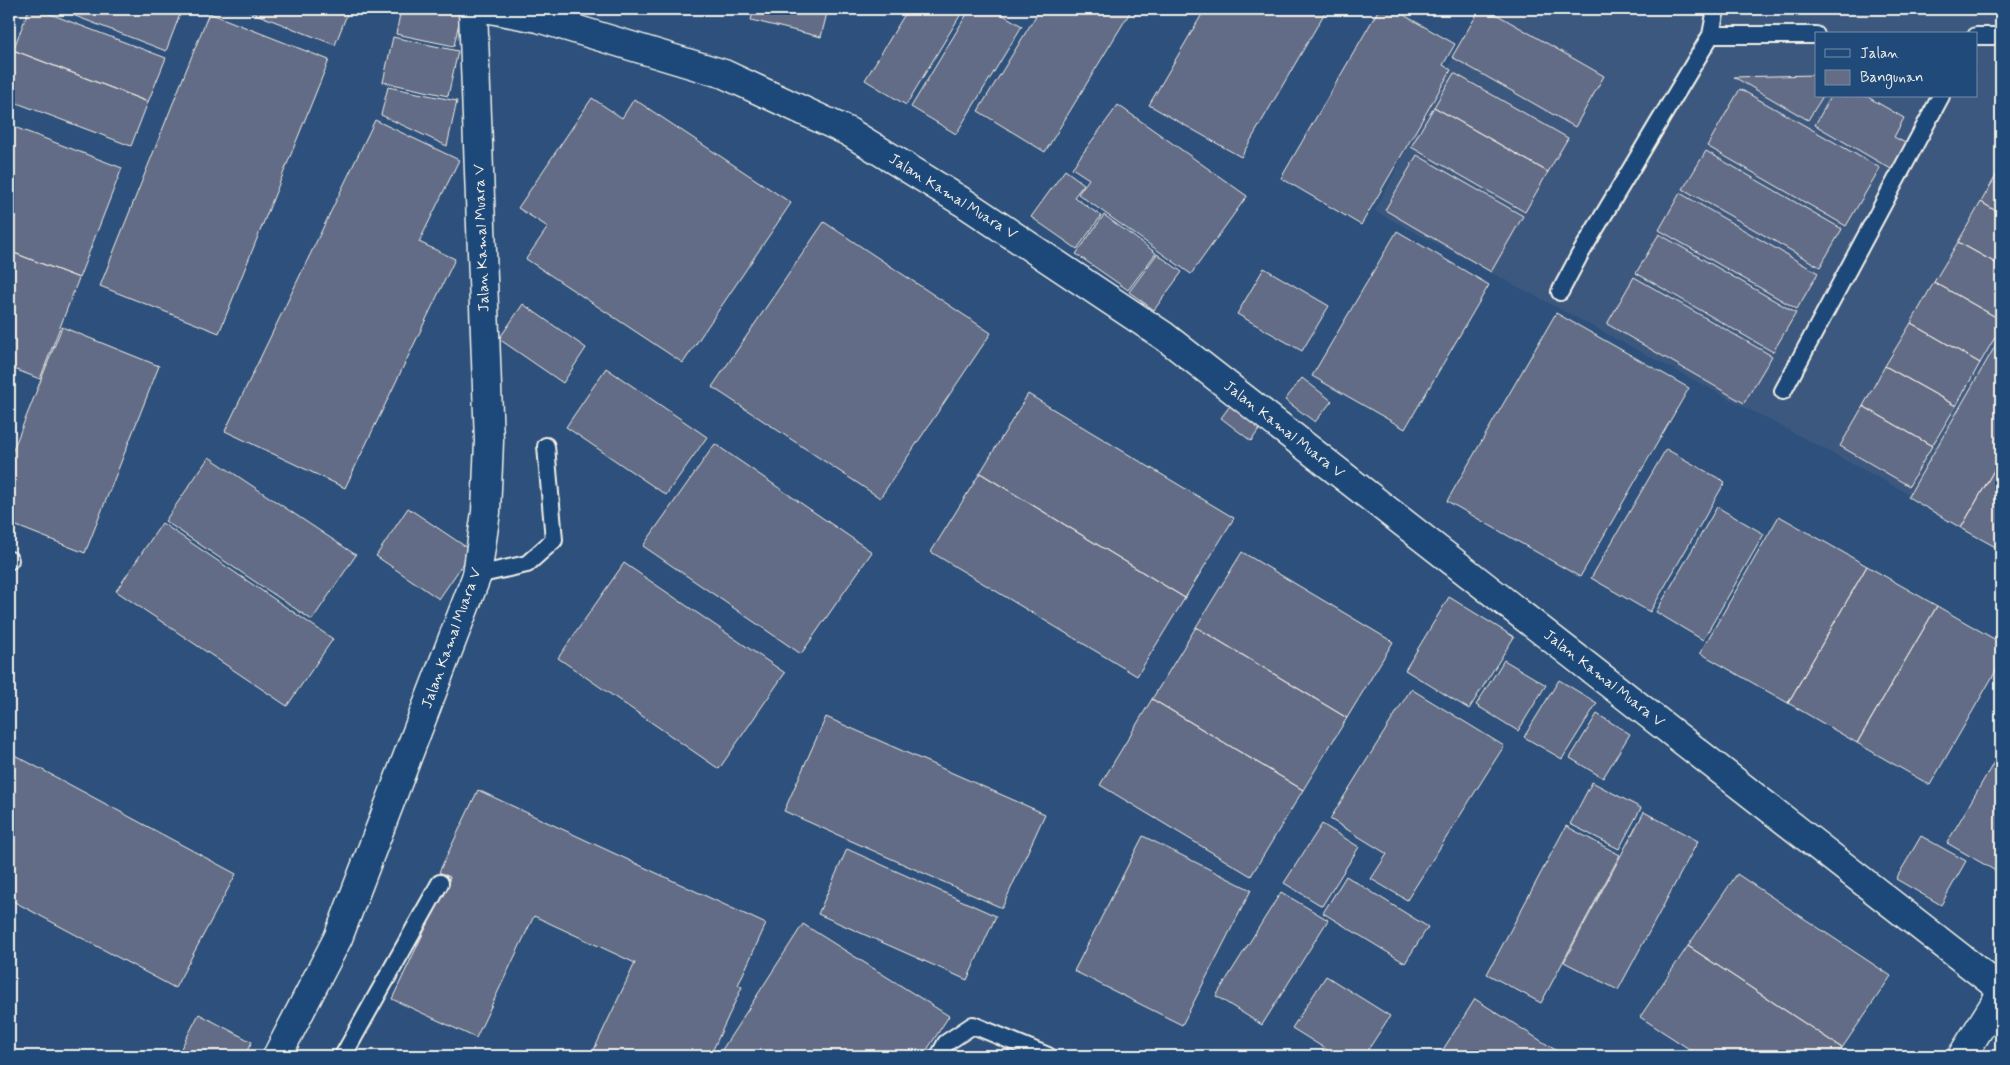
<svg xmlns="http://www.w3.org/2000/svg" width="2010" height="1065" viewBox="0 0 2010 1065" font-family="Mynerve,sans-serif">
	<rect width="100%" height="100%" fill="#2d517c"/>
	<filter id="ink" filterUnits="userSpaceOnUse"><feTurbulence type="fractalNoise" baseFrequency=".02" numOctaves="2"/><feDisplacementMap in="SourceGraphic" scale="10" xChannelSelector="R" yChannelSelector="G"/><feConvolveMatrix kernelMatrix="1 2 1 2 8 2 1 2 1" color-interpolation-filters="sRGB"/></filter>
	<g filter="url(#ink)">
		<!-- built -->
		<path fill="#3e597f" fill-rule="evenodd" d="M 1472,9 L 2001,9 L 2001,338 L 1911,495 L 1375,211 L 1477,12 ZM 1816,34 L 1976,34 L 1976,96 L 1816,96 Z"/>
		<!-- building -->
		<path fill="#646c86" stroke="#f4f1e8" d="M 29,9 L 37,9 L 166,58 L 148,102 L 13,50 Z
			M 66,9 L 182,9 L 166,51 L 65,12 Z
			M 243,9 L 349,9 L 335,45 Z
			M 401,9 L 438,9 L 461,13 L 454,46 L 396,34 Z
			M 754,9 L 828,9 L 821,37 L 751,20 Z
			M 908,9 L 964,9 L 906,105 L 865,80 Z
			M 970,9 L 993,9 L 1022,26 L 956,134 L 911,107 Z
			M 1040,9 L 1132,9 L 1045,152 L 978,111 Z
			M 1205,9 L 1327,9 L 1241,157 L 1149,105 Z
			M 1379,9 L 1393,9 L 1455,44 L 1443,65 L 1451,70 L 1361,225 L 1281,178 Z
			M 1480,9 L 1487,9 L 1604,76 L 1575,127 L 1452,57 Z
			M 1783,9 L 1860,9 L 1860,12 L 1783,13 Z
			M 1860,9 L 1911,9 L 1911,12 L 1860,12 Z
			M 1911,9 L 1960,9 L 1960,12 L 1911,12 Z
			M 1960,9 L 2001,9 L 2001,12 L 1960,12 Z
			M 209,13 L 329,60 L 219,333 L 100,286 Z
			M 393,37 L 458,51 L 448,96 L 383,82 Z
			M 13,50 L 148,102 L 131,146 L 9,100 L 9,60 Z
			M 1454,73 L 1568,138 L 1548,172 L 1434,107 Z
			M 1816,75 L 1816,96 L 1823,96 L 1808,120 L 1734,77 Z
			M 388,87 L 457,101 L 447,146 L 381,115 Z
			M 1740,89 L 1880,168 L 1846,226 L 1707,146 Z
			M 1831,96 L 1866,96 L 1904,118 L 1894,137 L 1913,147 L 1898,173 L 1815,125 Z
			M 592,98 L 622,118 L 634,99 L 791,203 L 683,363 L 526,259 L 548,227 L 518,208 Z
			M 1118,105 L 1247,196 L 1191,274 L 1078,194 L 1089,179 L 1072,168 Z
			M 1434,107 L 1548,172 L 1525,212 L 1411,147 Z
			M 375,120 L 459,160 L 419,242 L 455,259 L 345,488 L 225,431 Z
			M 9,125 L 122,168 L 79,278 L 9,251 Z
			M 1706,151 L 1842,229 L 1820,267 L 1683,189 Z
			M 1417,155 L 1523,216 L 1491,272 L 1385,210 Z
			M 2001,167 L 2001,214 L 1981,202 Z
			M 1065,170 L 1084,184 L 1074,197 L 1101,216 L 1077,249 L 1031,217 Z
			M 1680,193 L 1818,273 L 1797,309 L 1659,230 Z
			M 1981,202 L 2001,214 L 2001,266 L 1958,242 Z
			M 1104,215 L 1156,253 L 1128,290 L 1076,254 Z
			M 824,222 L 991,333 L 880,498 L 712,387 Z
			M 1397,231 L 1489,285 L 1405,429 L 1312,376 Z
			M 1659,234 L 1796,313 L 1773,352 L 1636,273 Z
			M 1958,242 L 2001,266 L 2001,320 L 1934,282 Z
			M 9,251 L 79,278 L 40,379 L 9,367 Z
			M 1157,254 L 1182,272 L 1154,310 L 1129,292 Z
			M 1264,268 L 1329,306 L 1302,351 L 1237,314 Z
			M 1634,277 L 1772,356 L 1744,403 L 1607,324 Z
			M 1934,282 L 2001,320 L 2001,327 L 1980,363 L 1911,323 Z
			M 523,304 L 586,348 L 563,383 L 499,339 Z
			M 1556,313 L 1689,388 L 1580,577 L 1447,501 Z
			M 1911,323 L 1980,363 L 1956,406 L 1885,366 Z
			M 62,327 L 159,366 L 85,553 L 9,523 L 9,460 Z
			M 2001,336 L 2001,458 L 1961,528 L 1908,497 Z
			M 1885,366 L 1956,406 L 1932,446 L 1863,406 Z
			M 606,368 L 707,437 L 666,495 L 566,427 Z
			M 1302,378 L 1332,401 L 1315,422 L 1285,400 Z
			M 1028,394 L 1234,518 L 1185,598 L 980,473 Z
			M 1232,403 L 1262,426 L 1251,441 L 1221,418 Z
			M 1863,406 L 1932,446 L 1909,486 L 1840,446 Z
			M 715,444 L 872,552 L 801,654 L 643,546 Z
			M 1666,449 L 1725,482 L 1650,612 L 1591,578 Z
			M 209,457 L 356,555 L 312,620 L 165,521 Z
			M 2001,458 L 2001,550 L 1961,528 Z
			M 980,473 L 1185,598 L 1137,676 L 931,552 Z
			M 1717,507 L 1764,534 L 1703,640 L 1656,612 Z
			M 408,508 L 472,551 L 439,599 L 376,556 Z
			M 1779,516 L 1867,566 L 1788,703 L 1700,653 Z
			M 162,523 L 333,639 L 287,706 L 116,591 Z
			M 1242,552 L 1393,642 L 1347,718 L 1196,627 Z
			M 624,563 L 785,673 L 719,769 L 558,658 Z
			M 1867,566 L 1937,606 L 1857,743 L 1788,703 Z
			M 1449,597 L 1514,637 L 1469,709 L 1405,670 Z
			M 1937,606 L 2001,643 L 2001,662 L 1930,785 L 1857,743 Z
			M 1196,627 L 1347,718 L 1303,790 L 1152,699 Z
			M 1504,660 L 1546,685 L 1518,731 L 1476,705 Z
			M 1559,680 L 1597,703 L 1562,759 L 1524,737 Z
			M 1411,689 L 1504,746 L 1407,900 L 1371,879 L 1387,854 L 1330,819 Z
			M 1152,699 L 1303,790 L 1251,876 L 1100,785 Z
			M 1597,714 L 1630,734 L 1603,778 L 1570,758 Z
			M 826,717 L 1045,814 L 1002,908 L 784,811 Z
			M 2001,750 L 2001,874 L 1947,843 Z
			M 9,752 L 236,874 L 175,988 L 9,899 Z
			M 1592,782 L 1641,808 L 1619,849 L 1570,824 Z
			M 478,790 L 766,924 L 738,985 L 742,987 L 710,1056 L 591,1056 L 635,963 L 534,916 L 476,1038 L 392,999 L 450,877 L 439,872 Z
			M 1644,812 L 1698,841 L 1618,990 L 1564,962 Z
			M 1322,824 L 1359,847 L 1322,906 L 1284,883 Z
			M 1566,826 L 1620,855 L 1541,1003 L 1487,974 Z
			M 1143,836 L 1251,890 L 1182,1025 L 1074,971 Z
			M 1921,836 L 1966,861 L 1941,905 L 1896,879 Z
			M 847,849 L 996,916 L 967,980 L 818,914 Z
			M 1737,874 L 1891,976 L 1842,1048 L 1688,946 Z
			M 1346,876 L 1428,927 L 1405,963 L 1323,913 Z
			M 1281,892 L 1328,920 L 1262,1025 L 1216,996 Z
			M 803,924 L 949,1016 L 923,1056 L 718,1056 Z
			M 1688,946 L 1842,1048 L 1837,1056 L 1700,1056 L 1640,1017 Z
			M 1326,976 L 1390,1016 L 1364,1056 L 1337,1056 L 1292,1028 Z
			M 1475,999 L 1565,1056 L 1439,1056 Z
			M 199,1014 L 252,1042 L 244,1056 L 177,1056 Z"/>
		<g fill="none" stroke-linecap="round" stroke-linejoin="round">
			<defs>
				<path id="service" d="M 1711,35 L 1816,35
					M 1976,36 L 2001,36
					M 1560,292 L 1579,256 L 1711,35 L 1716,9
					M 1783,391 L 1941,96
					M 9,561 L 10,560
					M 477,575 L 527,564 L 554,540 L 546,446
					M 343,1056 L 440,883
					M 939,1056 L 946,1043 L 973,1025 L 1048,1056"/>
				<path id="minor" d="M 490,9 L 538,18 L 724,74 L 849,132 L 966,204 L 1164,336 L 2001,989
					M 277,1056 L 338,938 L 477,575 L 486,512 L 489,441 L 473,9
					M 1962,1056 L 2001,994"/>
			</defs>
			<!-- service casing -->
			<use href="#service" stroke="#f4f1e8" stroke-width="20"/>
			<!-- minor casing -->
			<use href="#minor" stroke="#f4f1e8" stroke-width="31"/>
			<!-- service -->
			<use href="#service" stroke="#1f4a7a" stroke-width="16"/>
			<!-- minor -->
			<use href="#minor" stroke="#1f4a7a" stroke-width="28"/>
		</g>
	</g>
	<g text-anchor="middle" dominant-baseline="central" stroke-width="4" stroke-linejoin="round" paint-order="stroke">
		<!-- street labels -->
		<g font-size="15" fill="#f4f1e8" stroke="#1f4a7a">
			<text transform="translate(953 197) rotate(32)">Jalan Kamal Muara V</text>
			<text transform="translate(482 238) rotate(-92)">Jalan Kamal Muara V</text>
			<text transform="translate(1284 430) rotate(38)">Jalan Kamal Muara V</text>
			<text transform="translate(452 638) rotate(-70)">Jalan Kamal Muara V</text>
			<text transform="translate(1604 679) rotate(38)">Jalan Kamal Muara V</text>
		</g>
	</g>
	<!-- margin -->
	<rect width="2010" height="1065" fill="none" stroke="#1f4a7a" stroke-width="30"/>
	<rect x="15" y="15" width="1980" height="1035" fill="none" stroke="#f4f1e8" stroke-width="2" filter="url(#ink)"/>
	<!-- legend -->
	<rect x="1815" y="32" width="162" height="65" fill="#1f4a7a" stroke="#748da6"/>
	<rect x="1825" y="49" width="25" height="8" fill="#1f4a7a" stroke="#748da6"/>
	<text x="1860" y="58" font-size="15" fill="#f4f1e8">Jalan</text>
	<rect x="1825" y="70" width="25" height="15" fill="#646c86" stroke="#748da6"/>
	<text x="1860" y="82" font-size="15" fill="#f4f1e8">Bangunan</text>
</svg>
